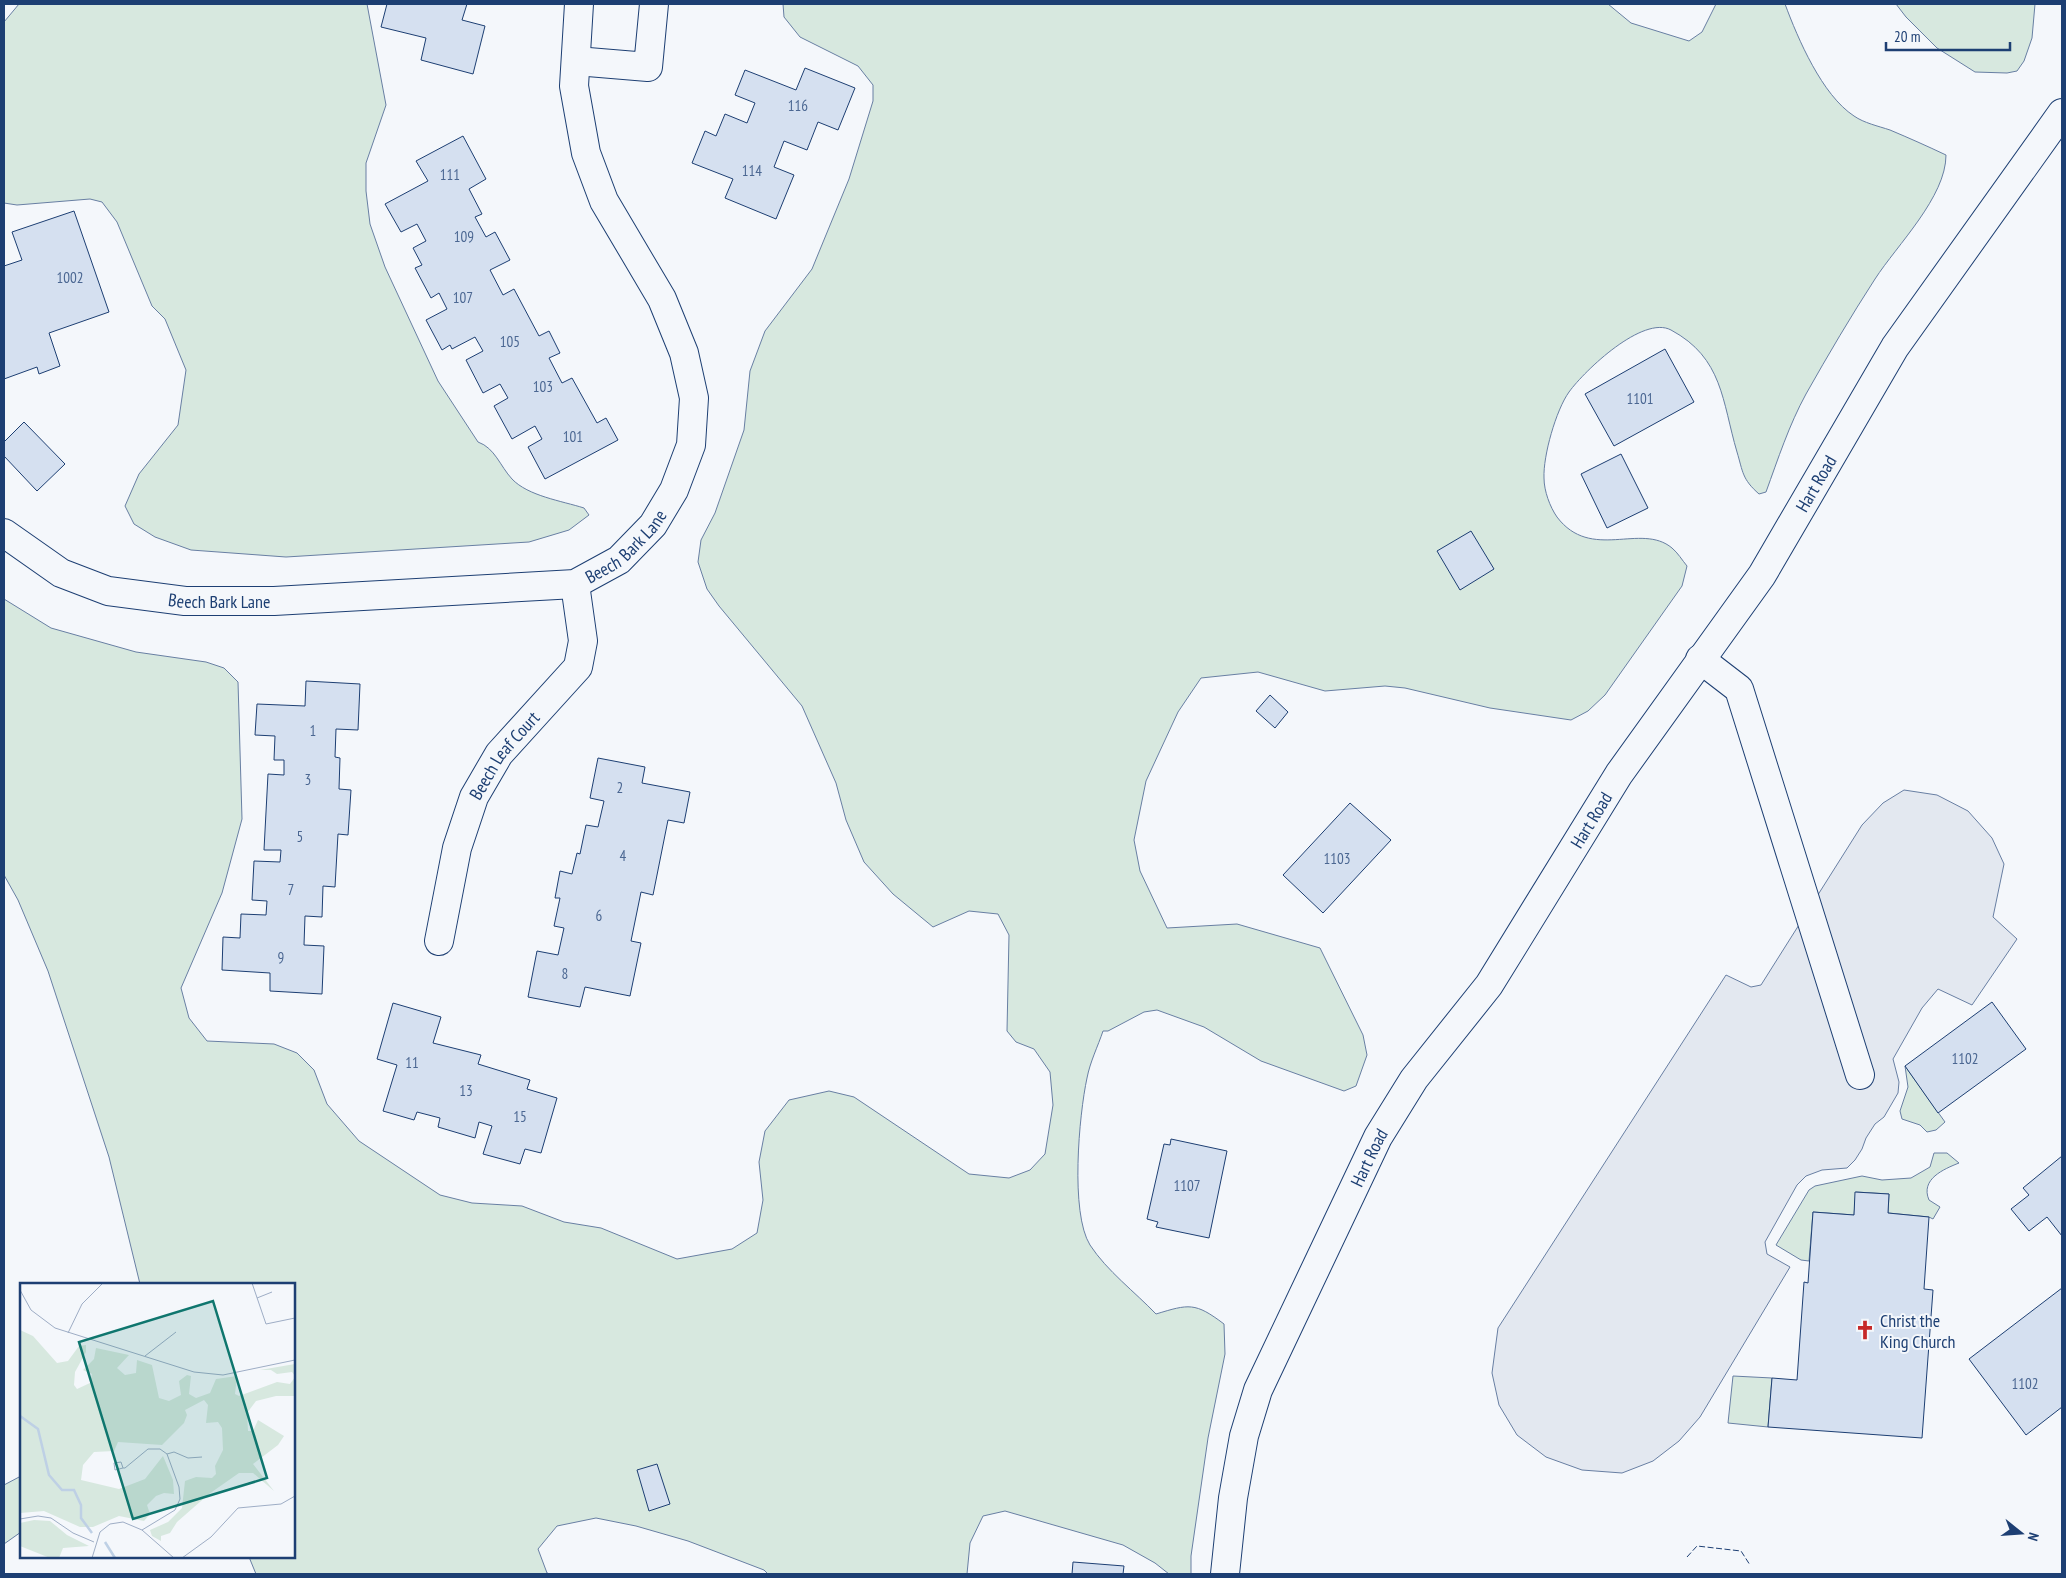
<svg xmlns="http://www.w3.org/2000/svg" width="2066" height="1578" viewBox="0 0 2066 1578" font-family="'PT Sans Narrow',sans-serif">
	<rect width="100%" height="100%" fill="#f4f7fb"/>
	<!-- green -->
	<path fill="#d7e8df" stroke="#687fa3" d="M 19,4 L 367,4 L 386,105 L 366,163 L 366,191 L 370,224 L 385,267 L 438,381 L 478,442 C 495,448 500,466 512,479 C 528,496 562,501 584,508 L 589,515 L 569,530 L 529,542 L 286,557 L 191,550 L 155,537 L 134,524 L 125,506 L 139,474 L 178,425 L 186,370 L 165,319 L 152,306 L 117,222 L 102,202 L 90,199 L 17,205 L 4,203 L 4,22 Z
		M 783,4 L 1608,4 L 1631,23 L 1689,41 L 1702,32 L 1716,4 L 1785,4 C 1798,39 1822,95 1854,116 C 1864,123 1878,126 1890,130 C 1909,138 1927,146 1946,155 C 1946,197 1897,245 1875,279 C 1851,316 1828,355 1806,394 C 1789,425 1778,459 1766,492 L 1759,494 C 1742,479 1743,472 1737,452 C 1722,401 1723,358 1671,330 C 1643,315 1585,370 1569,392 C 1556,410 1543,456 1544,478 C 1544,491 1550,507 1557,517 C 1591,562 1641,522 1672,548 C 1678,553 1682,560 1687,566 L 1682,586 L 1605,695 L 1588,711 L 1571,720 L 1490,708 L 1405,688 L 1385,686 L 1325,691 L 1258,672 L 1201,678 L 1178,712 L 1146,781 L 1134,840 L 1140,871 L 1167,928 L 1237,924 L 1320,948 L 1363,1035 L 1367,1055 L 1356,1086 L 1344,1091 L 1261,1061 L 1204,1027 L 1157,1010 L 1144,1012 L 1108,1031 L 1103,1031 C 1098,1046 1090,1062 1087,1078 C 1079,1115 1070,1213 1090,1245 C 1107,1271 1135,1292 1156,1314 C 1189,1304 1195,1302 1224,1324 L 1225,1354 L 1208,1438 L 1191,1556 L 1191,1574 L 1169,1574 L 1155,1563 L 1123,1545 L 1005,1511 L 983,1516 L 970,1543 L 967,1574 L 768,1574 L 764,1570 L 688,1541 L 636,1526 L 596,1518 L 557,1526 L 538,1549 L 547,1573 L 550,1574 L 256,1574 L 249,1557 L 294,1557 L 294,1284 L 140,1284 L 109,1157 L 48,971 L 18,900 L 4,875 L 4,599 L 51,628 L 136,652 L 206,662 L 224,668 L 238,682 L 242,819 L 222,893 L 181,988 L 189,1018 L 207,1041 L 274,1044 L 297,1053 L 314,1070 L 327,1104 L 359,1141 L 440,1195 L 472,1203 L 522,1206 L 564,1222 L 601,1228 L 677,1259 L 732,1249 L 757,1233 L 763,1200 L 759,1162 L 765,1131 L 789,1100 L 829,1091 L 854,1097 L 969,1174 L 1009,1178 L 1030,1170 L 1045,1154 L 1053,1105 L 1050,1072 L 1034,1049 L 1016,1042 L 1007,1031 L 1009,935 L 998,914 L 969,911 L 933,927 L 893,894 L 864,862 L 846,820 L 836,783 L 802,706 L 719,606 L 707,589 L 698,562 L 701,540 L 715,513 L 744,430 L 750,371 L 765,331 L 812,269 L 849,179 L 873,101 L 873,85 L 858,66 L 800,37 L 784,17 Z
		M 1896,4 L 2035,4 L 2032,38 L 2024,61 L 2017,71 L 2007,73 L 1975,72 L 1937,48 L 1906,17 Z
		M 1905,1066 L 1945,1122 L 1936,1130 L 1927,1132 L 1920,1125 L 1902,1119 L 1900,1111 L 1908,1087 Z
		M 1934,1153 L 1947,1153 L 1959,1163 C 1944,1169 1920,1179 1929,1200 L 1940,1207 L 1933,1219 L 1929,1217 L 1888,1213 L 1889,1194 L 1856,1192 L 1854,1215 L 1813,1212 L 1809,1261 L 1801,1260 L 1776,1245 L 1809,1190 L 1815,1186 L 1862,1176 L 1882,1180 L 1911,1178 L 1930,1167 Z
		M 1733,1376 L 1772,1378 L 1768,1427 L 1728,1423 Z
		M 21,1476 L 21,1532 L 4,1544 L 4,1485 Z"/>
	<!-- parking -->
	<path fill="#e3e8f0" stroke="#687fa3" d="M 1904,790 L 1937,795 L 1968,811 L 1992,838 L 2004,864 L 1993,917 L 2017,939 L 1972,1005 L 1938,989 L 1922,1008 L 1893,1059 L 1899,1082 L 1898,1093 L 1884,1117 L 1875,1124 L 1866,1138 L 1862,1149 L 1855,1160 L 1847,1168 L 1822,1170 L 1806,1176 L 1797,1185 L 1765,1242 L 1767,1254 L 1790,1267 L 1700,1417 L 1679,1441 L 1653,1461 L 1622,1473 L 1582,1470 L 1546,1457 L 1517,1435 L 1499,1405 L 1492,1373 L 1498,1328 L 1726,975 L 1751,987 L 1761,985 L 1862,825 L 1883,803 Z"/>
	<!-- building -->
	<path fill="#d5e0f0" stroke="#1d3f73" d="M 387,4 L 467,4 L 462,20 L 485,26 L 473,74 L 421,60 L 426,38 L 381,27 Z
		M 805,68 L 855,88 L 838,130 L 818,122 L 807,150 L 784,141 L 774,167 L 794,175 L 776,219 L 725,198 L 733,179 L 692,163 L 705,131 L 716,136 L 725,114 L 747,123 L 755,103 L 735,95 L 745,70 L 796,90 Z
		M 463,136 L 486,179 L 469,189 L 482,214 L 475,217 L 486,237 L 495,232 L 510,260 L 490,270 L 503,295 L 514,289 L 539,336 L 549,331 L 560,353 L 549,358 L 562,383 L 572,378 L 597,423 L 606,418 L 618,440 L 545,479 L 528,447 L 542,439 L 535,426 L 512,439 L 494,406 L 508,398 L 500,384 L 483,393 L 466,360 L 483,351 L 475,337 L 452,349 L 450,345 L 442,350 L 426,320 L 447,309 L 439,293 L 431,298 L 415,268 L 422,265 L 413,248 L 426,241 L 417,224 L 401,232 L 385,204 L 428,181 L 416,161 Z
		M 74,211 L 109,312 L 49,333 L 60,366 L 39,374 L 37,367 L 4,379 L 4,266 L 22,260 L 12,232 Z
		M 1665,349 L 1694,402 L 1614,446 L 1585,394 Z
		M 24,422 L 65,464 L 37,491 L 4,456 L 4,442 Z
		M 1621,454 L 1648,508 L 1607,528 L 1581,474 Z
		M 1471,531 L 1494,569 L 1460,590 L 1437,551 Z
		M 306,681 L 360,684 L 358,730 L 336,729 L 335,757 L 340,758 L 339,789 L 351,790 L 348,835 L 338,834 L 335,887 L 323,886 L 322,917 L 305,916 L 304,945 L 324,946 L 322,994 L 270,991 L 270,973 L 222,970 L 223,937 L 240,938 L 241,914 L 266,915 L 267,901 L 252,900 L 254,861 L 280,862 L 281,850 L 264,850 L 268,774 L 284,775 L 284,760 L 274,760 L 275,736 L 255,735 L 257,704 L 305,706 Z
		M 1270,695 L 1288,712 L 1275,728 L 1256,711 Z
		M 598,758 L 645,767 L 642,783 L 690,792 L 684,823 L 668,820 L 653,895 L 641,892 L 631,941 L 641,943 L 630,996 L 585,987 L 580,1007 L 528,997 L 537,951 L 558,955 L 564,928 L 554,926 L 560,898 L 555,898 L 560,871 L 572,874 L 577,853 L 580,854 L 586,825 L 598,827 L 604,801 L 590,798 Z
		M 1350,803 L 1391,840 L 1323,913 L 1283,875 Z
		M 1992,1002 L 2026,1049 L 1938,1113 L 1905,1066 Z
		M 393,1003 L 441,1017 L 433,1043 L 481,1055 L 478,1064 L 530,1080 L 527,1089 L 557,1098 L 541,1153 L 525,1149 L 520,1164 L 483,1154 L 492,1126 L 479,1122 L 475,1138 L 438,1127 L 440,1118 L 417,1112 L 414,1120 L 383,1111 L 397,1065 L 377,1059 Z
		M 1171,1139 L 1227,1151 L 1209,1238 L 1156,1227 L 1158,1222 L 1147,1219 L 1164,1144 L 1170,1145 Z
		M 2062,1156 L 2062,1236 L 2047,1217 L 2029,1231 L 2011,1209 L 2029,1195 L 2023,1188 Z
		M 1855,1192 L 1889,1194 L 1888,1213 L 1929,1217 L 1924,1289 L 1933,1290 L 1922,1438 L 1768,1427 L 1772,1378 L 1797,1380 L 1804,1282 L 1808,1283 L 1813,1212 L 1854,1215 Z
		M 2062,1288 L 2062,1407 L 2026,1435 L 1969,1359 Z
		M 657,1464 L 670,1504 L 649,1511 L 637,1470 Z
		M 1073,1562 L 1124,1566 L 1123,1574 L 1072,1574 Z"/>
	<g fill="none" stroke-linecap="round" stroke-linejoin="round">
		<defs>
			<g id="minor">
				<path d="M 576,61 L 648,67 L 654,4"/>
				<path id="s1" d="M 4,533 L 61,573 L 108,591 L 185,601 L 274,601 L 575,584 L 619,560 L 653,525 L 674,490 L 691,445 L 694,398 L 684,353 L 662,299 L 604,201 L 586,153 L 574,86 L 579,4"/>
				<path d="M 1700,659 L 1739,689 L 1860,1075"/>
				<path id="s2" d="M 439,941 L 457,848 L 474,797 L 499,754 L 578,667 L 583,641 L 575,584"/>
				<path id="s3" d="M 1225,1574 L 1233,1498 L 1244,1436 L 1258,1390 L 1378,1137 L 1414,1079 L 1489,985 L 1619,774 L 1762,575 L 1895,347 L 2062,113"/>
			</g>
		</defs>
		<!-- minor casing -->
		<use href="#minor" stroke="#1d3f73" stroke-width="30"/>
		<!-- minor -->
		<use href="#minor" stroke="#f4f7fb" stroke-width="28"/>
		<!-- fence -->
		<path stroke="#1d3f73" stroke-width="1" stroke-dasharray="6 2.5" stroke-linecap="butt" d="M 1687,1557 L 1697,1546 L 1741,1551 L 1750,1565"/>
	</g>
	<!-- icons -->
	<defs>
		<symbol id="church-bare" viewBox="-9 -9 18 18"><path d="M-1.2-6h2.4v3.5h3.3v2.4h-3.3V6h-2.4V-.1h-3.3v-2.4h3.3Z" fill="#c62828" stroke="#f4f7fb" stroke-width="2.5" paint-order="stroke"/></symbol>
	</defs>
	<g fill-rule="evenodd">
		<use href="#church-bare" x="1851" y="1316" width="28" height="28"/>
	</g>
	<g text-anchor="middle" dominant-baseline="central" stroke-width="4" stroke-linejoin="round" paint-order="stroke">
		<!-- number labels -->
		<g font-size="15" fill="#4b6792">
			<text x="798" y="105">116</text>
			<text x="752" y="170">114</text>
			<text x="450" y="174">111</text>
			<text x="464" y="236">109</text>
			<text x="70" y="277">1002</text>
			<text x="463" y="297">107</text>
			<text x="510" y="341">105</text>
			<text x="543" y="386">103</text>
			<text x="1640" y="398">1101</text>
			<text x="573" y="436">101</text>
			<text x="313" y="730">1</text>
			<text x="308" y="779">3</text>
			<text x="620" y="787">2</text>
			<text x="300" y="836">5</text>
			<text x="623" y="855">4</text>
			<text x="1337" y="858">1103</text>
			<text x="291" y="889">7</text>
			<text x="599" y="915">6</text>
			<text x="281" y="957">9</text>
			<text x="565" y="973">8</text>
			<text x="1965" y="1058">1102</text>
			<text x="412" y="1062">11</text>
			<text x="466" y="1090">13</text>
			<text x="520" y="1116">15</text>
			<text x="1187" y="1185">1107</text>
			<text x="2025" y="1383">1102</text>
		</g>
		<!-- street labels -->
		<g font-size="18" fill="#1d3f73" stroke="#f4f7fb">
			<text stroke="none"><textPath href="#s3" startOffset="1255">Hart Road</textPath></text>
			<text stroke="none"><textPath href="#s1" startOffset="652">Beech Bark Lane</textPath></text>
			<text stroke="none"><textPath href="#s1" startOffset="232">Beech Bark Lane</textPath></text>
			<text stroke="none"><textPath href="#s2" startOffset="200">Beech Leaf Court</textPath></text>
			<text stroke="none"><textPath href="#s3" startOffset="850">Hart Road</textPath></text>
			<text stroke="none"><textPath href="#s3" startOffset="445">Hart Road</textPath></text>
		</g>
		<!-- poi labels -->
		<g font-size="18" fill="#1d3f73" stroke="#f4f7fb" text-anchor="start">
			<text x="1880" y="1320">Christ the<tspan x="1880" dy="21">King Church</tspan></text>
		</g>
	</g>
	<!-- overview -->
	<g transform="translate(20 1283)">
		<rect width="275" height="275" fill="#f4f7fb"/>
		<path d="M 0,47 L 13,53 L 37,80 L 48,78 L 59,63 L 66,62 L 66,69 L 55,89 L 54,102 L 57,106 L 70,100 L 72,91 L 63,87 L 74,76 L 76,65 L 109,72 L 97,85 L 105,92 L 116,90 L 117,77 L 132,82 L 139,115 L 149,118 L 161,112 L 159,98 L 167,92 L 171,93 L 169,111 L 176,115 L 190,110 L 196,96 L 217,93 L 215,111 L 219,113 L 257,99 L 270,101 L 275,94 L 275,113 L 256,113 L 236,118 L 227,130 L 228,148 L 233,148 L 238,137 L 264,153 L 258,162 L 233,181 L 254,208 L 233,190 L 219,190 L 189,211 L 157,239 L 150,250 L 141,253 L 141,258 L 132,253 L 130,247 L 148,239 L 162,225 L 165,198 L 176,194 L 192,195 L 196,191 L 195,183 L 203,167 L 202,145 L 198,139 L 186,140 L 188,122 L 184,117 L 165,127 L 167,132 L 164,140 L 142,162 L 98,159 L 94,168 L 74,169 L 63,182 L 61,197 L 99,206 L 125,196 L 143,173 L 153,197 L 154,211 L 144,210 L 136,213 L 127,222 L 130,231 L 124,238 L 99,233 L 73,244 L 60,244 L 24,228 L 0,230 ZM 275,81 L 275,93 L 272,89 L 257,91 L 251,87 L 240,87 ZM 14,237 L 30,238 L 47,252 L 69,263 L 43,265 L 39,275 L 30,275 L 0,263 L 0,240 Z" fill="#d7e8df"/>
		<path fill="none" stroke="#bed0e5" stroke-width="2.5" d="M 0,133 L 18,146 L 29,192 L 42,207 L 54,207 L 61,222 L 61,235 L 72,250M 85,259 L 95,275"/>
		<path fill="none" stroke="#9eadc5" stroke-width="1" d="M 232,0 L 246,41 L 275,35M 0,7 L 11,27 L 35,45 L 174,89 L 203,92 L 275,77M 237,15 L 252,9M 48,50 L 62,21 L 83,0M 125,73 L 156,49M 147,171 L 154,169 L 168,175 L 182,174M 103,185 L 101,179 L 94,180 L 95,187 L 103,185 L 105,185 L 128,166 L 140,166 L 147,171 L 159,204 L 160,216 L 155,227 L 122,247M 0,236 L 18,233 L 31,235 L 53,250 L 74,259M 72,275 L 80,249 L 90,241 L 103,239 L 122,247 L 154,275M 162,275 L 191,254 L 218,225 L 261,221 L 275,213"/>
		<path fill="#0f766e" fill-opacity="0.15" stroke="#0f766e" stroke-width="2.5" d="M 193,18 L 247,195 L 113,236 L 59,59 Z"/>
		<rect width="275" height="275" fill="none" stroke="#1d3f73" stroke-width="2.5"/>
	</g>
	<!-- border -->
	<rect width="2066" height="1578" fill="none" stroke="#1d3f73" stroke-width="10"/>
	<!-- north arrow -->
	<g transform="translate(2021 1533) rotate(107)" stroke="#f4f7fb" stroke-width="4" paint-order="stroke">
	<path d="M0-4L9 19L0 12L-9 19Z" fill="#1d3f73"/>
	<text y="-8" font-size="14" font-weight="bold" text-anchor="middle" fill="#1d3f73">N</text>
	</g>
	<!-- scale -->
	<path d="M1886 42v8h124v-8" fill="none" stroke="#1d3f73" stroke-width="2.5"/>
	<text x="1894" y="42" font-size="15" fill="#1d3f73" stroke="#f4f7fb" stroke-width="4" paint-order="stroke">20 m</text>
</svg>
